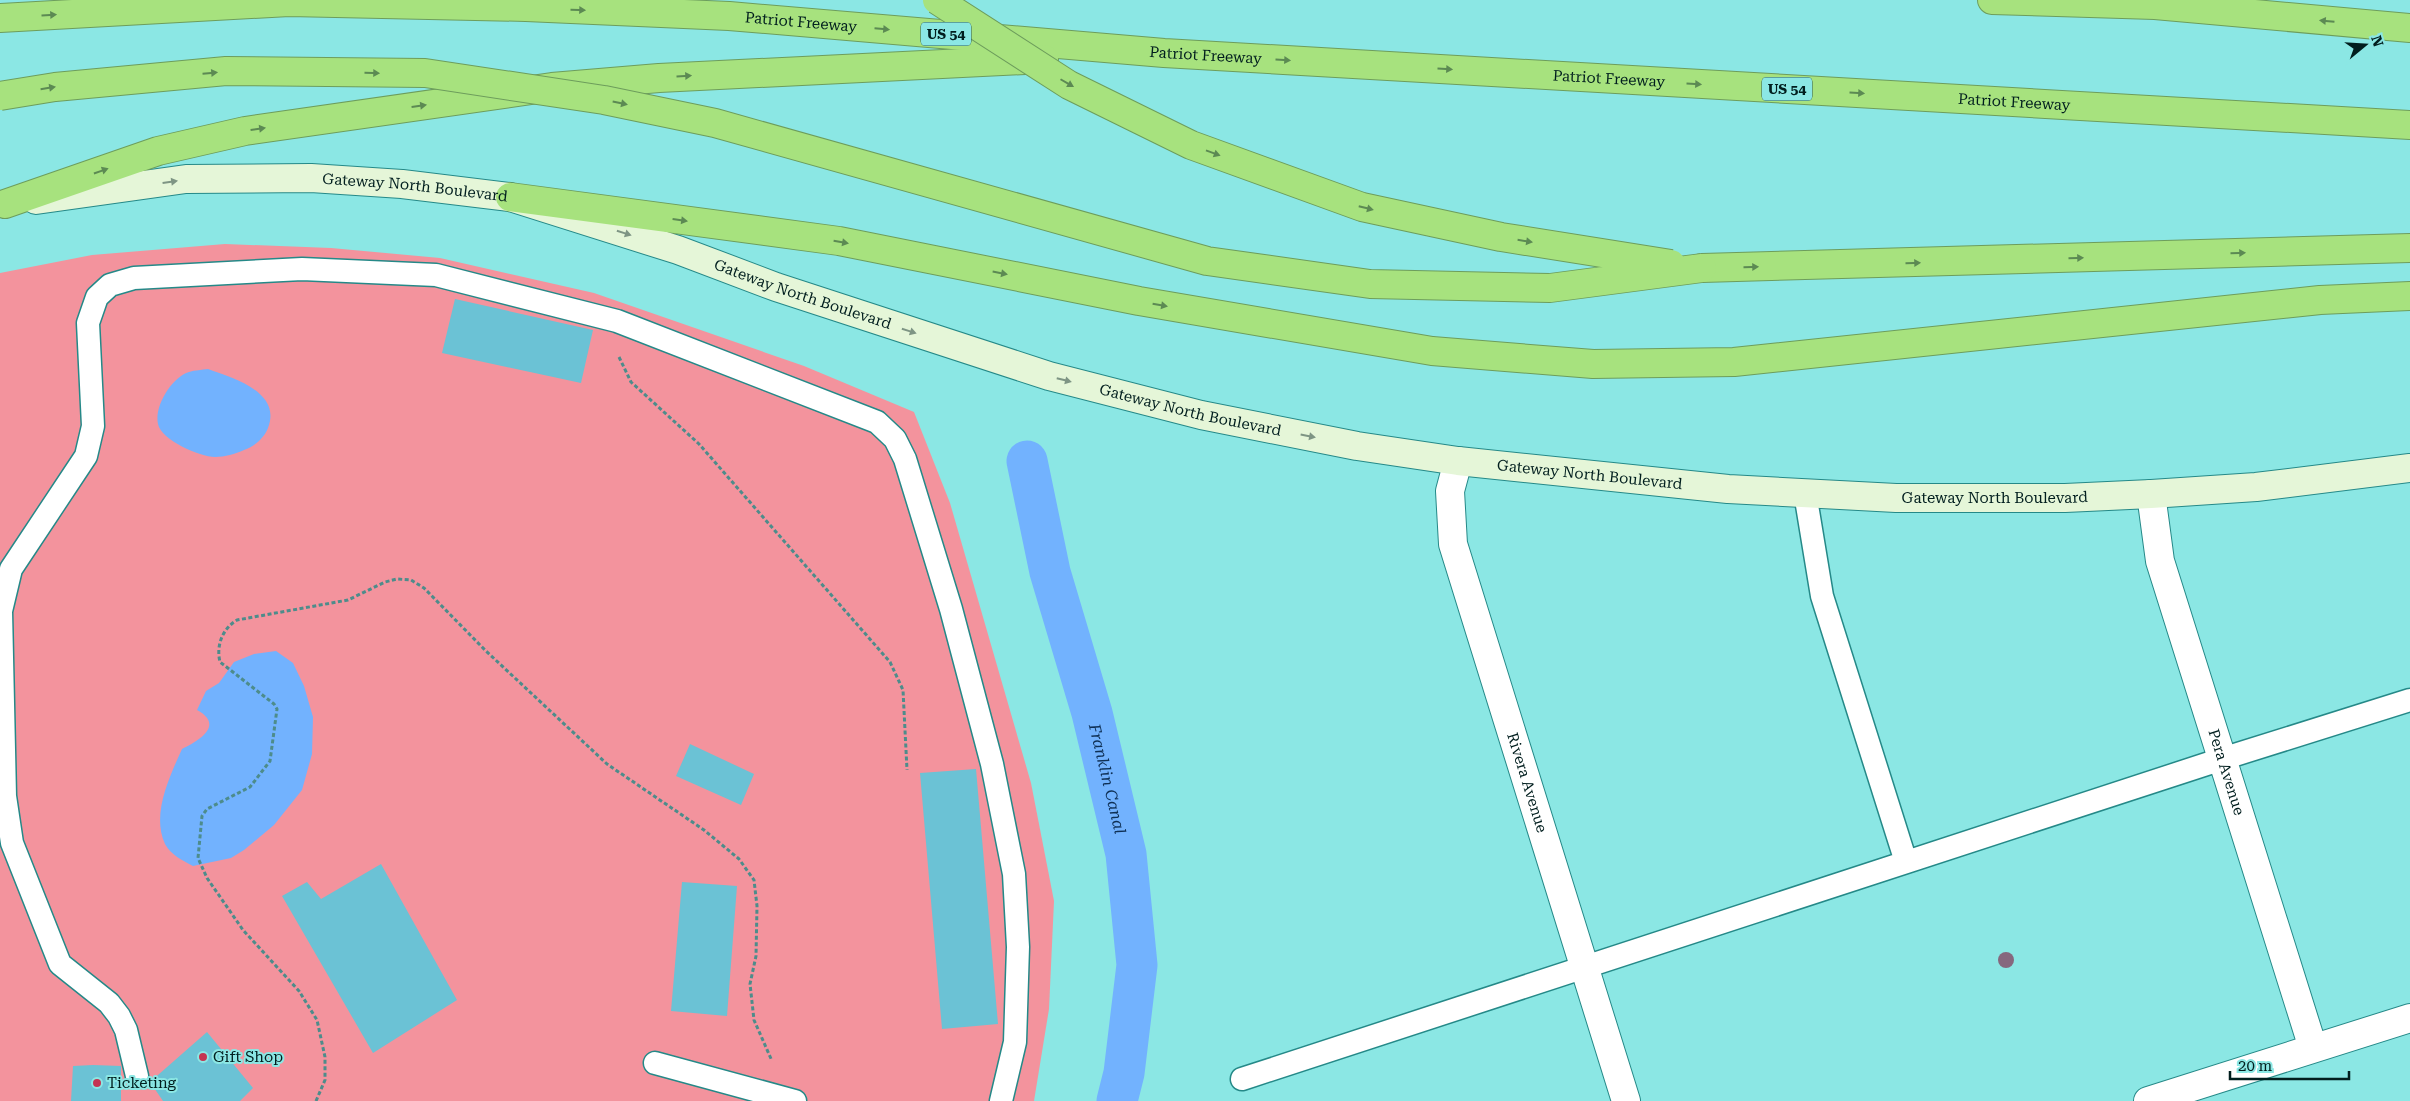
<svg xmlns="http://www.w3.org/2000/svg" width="2410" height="1101" viewBox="0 0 2410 1101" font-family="'Roboto Serif',serif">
	<rect width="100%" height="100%" fill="#8be7e4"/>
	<!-- green -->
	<path fill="#f3939d" d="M 225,244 L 331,248 L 440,258 L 594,293 L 804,366 L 914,412 L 950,503 L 1031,783 L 1054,901 L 1049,1009 L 1034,1101 L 0,1101 L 0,273 L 92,255 Z"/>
	<!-- water -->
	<path fill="#72b2fe" d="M 208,369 C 233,378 282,392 268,428 C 264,438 255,446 244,450 C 235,454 225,457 215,457 C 200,457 161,440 158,424 C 154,406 172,377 189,372 C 195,370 202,370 208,369 Z
		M 276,651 L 293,663 L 304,686 L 313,717 L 312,754 L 302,790 L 274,825 L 244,850 L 231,858 L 193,866 C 183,861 170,854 165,844 C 151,814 170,776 182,749 C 199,741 225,725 197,710 L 206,691 L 219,683 L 234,662 L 254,654 Z"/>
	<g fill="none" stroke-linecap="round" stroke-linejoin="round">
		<!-- canal -->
		<path stroke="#72b2fe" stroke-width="41" id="s1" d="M 1027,461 L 1050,572 L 1092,713 L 1126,854 L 1137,965 L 1124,1073 L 1117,1101"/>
	</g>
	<!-- building -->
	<path fill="#6bc2d5" d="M 455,299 L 593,330 L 581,383 L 442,353 Z
		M 690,744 L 754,774 L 741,805 L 676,776 Z
		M 976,769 L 998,1024 L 942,1029 L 920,773 Z
		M 381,864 L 457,1000 L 373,1053 L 282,896 L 307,882 L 321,899 Z
		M 682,882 L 737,886 L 727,1016 L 671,1011 Z
		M 207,1032 L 253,1088 L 240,1101 L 163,1101 L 150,1082 Z
		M 93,1065 L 121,1066 L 121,1101 L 71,1101 L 73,1066 Z"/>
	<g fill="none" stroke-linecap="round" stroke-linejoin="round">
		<defs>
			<path id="service" d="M 1805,493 L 1822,596 L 1906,862
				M 655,1063 L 795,1101
				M 137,1076 L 126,1030 L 119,1016 L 109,1003 L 60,964 L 12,843 L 5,796 L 1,611 L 11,569 L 86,456 L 93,426 L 88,323 L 97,297 L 110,285 L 134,278 L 302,269 L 436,275 L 617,321 L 877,422 L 895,439 L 905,459 L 951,609 L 992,764 L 1014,874 L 1018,947 L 1015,1042 L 1001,1101
				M 1242,1079 L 2222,759 L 2410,700"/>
			<g id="minor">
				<path id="s2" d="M 1458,461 L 1450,491 L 1453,544 L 1626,1101"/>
				<path id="s3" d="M 2151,494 L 2160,561 L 2313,1048"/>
				<path d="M 2148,1101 L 2410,1018"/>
			</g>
			<g id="secondary">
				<path id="s4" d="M 36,200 L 186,179 L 311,178 L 402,184 L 510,197 L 678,250 L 776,287 L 1049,376 L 1201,415 L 1357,446 L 1458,461 L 1728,489 L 1896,498 L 2065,498 L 2151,494 L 2256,487 L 2410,468"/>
			</g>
			<g id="motorway">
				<path d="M 1992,0 L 2155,5 L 2410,28"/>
				<path id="s5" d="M 0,18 L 289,2 L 526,7 L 729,16 L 1164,53 L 2410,125"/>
				<path d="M 510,197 L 839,241 L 1139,301 L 1432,351 L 1593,364 L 1734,362 L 2320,300 L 2410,296"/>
				<path d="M 5,204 L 158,151 L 245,131 L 552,87 L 659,78 L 1044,59"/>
				<path d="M 1702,268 L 2410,248"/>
			</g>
		</defs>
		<!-- service casing -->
		<use href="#service" stroke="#258988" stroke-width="25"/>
		<!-- minor casing -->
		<use href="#minor" stroke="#258988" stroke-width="30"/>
		<!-- secondary casing -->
		<use href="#secondary" stroke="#258988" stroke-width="30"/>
		<!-- motorway casing -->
		<use href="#motorway" stroke="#6d9d5c" stroke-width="30"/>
		<!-- path -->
		<path stroke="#4d8c8b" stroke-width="3" stroke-dasharray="4 2.5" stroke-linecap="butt" d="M 619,357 L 631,382 L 699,444 L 890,662 L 903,690 L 907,770
			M 316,1101 L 325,1080 L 325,1057 L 317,1020 L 299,991 L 243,930 L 207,878 L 198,858 L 202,816 L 207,809 L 250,787 L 270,761 L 277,709 L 274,704 L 220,662 C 216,646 222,629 237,620 L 348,600 L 385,582 L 397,579 L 411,580 L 424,588 L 486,651 L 607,764 L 704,830 L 739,859 L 754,880 L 757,906 L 756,956 L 750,984 L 754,1020 L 772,1061"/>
		<!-- service -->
		<use href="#service" stroke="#fff" stroke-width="22"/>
		<!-- minor -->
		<use href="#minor" stroke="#fff" stroke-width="28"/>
		<!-- secondary -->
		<use href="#secondary" stroke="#e5f6d8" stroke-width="28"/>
		<!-- motorway -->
		<use href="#motorway" stroke="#a7e27e" stroke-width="28"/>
		<defs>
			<path id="motorway-bridge" d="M 937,0 L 1069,85 L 1191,145 L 1362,207 L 1501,237 L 1671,264
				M 0,96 L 55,87 L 226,71 L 425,73 L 604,100 L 715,123 L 1207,261 L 1370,284 L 1550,288 L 1702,268"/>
		</defs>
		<!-- motorway-bridge casing -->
		<use href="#motorway-bridge" stroke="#6d9d5c" stroke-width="30" stroke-linecap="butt"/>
		<!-- motorway-bridge -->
		<use href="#motorway-bridge" stroke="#a7e27e" stroke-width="28"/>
	</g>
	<!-- trees -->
	<circle fill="#86687e" cx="2006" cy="960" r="8"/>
	<!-- one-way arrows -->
	<defs><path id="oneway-solid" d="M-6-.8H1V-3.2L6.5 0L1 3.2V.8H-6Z" transform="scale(1.25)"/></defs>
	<g fill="#5c8a53">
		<use href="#oneway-solid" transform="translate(578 10) rotate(2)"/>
		<use href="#oneway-solid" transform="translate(49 15) rotate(-3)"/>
		<use href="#oneway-solid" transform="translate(2327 21) rotate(-175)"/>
		<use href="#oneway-solid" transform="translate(882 29) rotate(5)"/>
		<use href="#oneway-solid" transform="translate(1283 60) rotate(3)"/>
		<use href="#oneway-solid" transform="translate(1445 69) rotate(3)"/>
		<use href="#oneway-solid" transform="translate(210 73) rotate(-5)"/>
		<use href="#oneway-solid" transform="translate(372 73) rotate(1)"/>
		<use href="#oneway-solid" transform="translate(684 76) rotate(-3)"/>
		<use href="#oneway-solid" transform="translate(1067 83) rotate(30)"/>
		<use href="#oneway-solid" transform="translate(1694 84) rotate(3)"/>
		<use href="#oneway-solid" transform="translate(48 88) rotate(-9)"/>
		<use href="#oneway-solid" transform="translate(1857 93) rotate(3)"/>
		<use href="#oneway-solid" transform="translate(620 103) rotate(12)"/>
		<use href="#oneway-solid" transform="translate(419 106) rotate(-8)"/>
		<use href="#oneway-solid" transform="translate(258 129) rotate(-8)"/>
		<use href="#oneway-solid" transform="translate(1213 153) rotate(20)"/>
		<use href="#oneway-solid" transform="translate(101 171) rotate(-19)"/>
		<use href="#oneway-solid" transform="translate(1366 208) rotate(14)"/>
		<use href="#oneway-solid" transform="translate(680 220) rotate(8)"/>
		<use href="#oneway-solid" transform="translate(1525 241) rotate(9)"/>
		<use href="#oneway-solid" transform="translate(841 242) rotate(10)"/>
		<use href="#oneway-solid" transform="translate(2238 253) rotate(-2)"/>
		<use href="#oneway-solid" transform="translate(2076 258) rotate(-2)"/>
		<use href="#oneway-solid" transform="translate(1913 263) rotate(-2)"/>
		<use href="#oneway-solid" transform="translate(1751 267) rotate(-1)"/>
		<use href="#oneway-solid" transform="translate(1000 273) rotate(11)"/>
		<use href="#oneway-solid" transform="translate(1160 305) rotate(10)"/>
	</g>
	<g fill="#7e9584">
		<use href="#oneway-solid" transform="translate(170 182) rotate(-8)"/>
		<use href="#oneway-solid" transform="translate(624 233) rotate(18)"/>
		<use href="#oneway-solid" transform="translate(909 331) rotate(18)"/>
		<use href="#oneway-solid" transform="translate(1064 380) rotate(14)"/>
		<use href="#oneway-solid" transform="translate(1308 436) rotate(11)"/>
	</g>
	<!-- markers -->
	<g fill="#c43452" stroke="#8be7e4" stroke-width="2">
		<circle cx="203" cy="1057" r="5"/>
		<circle cx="97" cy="1083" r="5"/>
	</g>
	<g text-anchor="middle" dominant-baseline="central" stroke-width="4" stroke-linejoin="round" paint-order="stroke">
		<!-- shield labels -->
		<g fill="#8be7e4" stroke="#2a5a59" stroke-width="1">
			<rect x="921" y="22.5" width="50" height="23" rx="4"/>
			<rect x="1762" y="77.5" width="50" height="23" rx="4"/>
		</g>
		<g font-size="14" font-weight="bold" fill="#011e1e">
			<text x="946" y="34">US 54</text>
			<text x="1787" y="89">US 54</text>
		</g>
		<!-- street labels -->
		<g font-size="15" fill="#011e1e" stroke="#8be7e4">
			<text stroke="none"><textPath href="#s5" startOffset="802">Patriot Freeway</textPath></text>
			<text stroke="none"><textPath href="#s5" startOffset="1208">Patriot Freeway</textPath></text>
			<text stroke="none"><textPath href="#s5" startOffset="1612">Patriot Freeway</textPath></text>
			<text stroke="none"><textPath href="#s5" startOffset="2018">Patriot Freeway</textPath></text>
			<text stroke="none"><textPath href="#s4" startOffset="381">Gateway North Boulevard</textPath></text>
			<text stroke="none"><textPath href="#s4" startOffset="785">Gateway North Boulevard</textPath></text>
			<text stroke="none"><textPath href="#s4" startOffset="1190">Gateway North Boulevard</textPath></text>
			<text stroke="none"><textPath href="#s4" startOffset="1595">Gateway North Boulevard</textPath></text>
			<text stroke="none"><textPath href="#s4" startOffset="2001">Gateway North Boulevard</textPath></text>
			<text stroke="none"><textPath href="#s3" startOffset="289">Pera Avenue</textPath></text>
			<text stroke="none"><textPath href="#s2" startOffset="334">Rivera Avenue</textPath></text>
		</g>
		<!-- poi labels -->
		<g font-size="15" fill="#011e1e" stroke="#8be7e4" text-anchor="start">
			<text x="213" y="1057">Gift Shop</text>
			<text x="107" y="1083">Ticketing</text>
		</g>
		<!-- water labels -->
		<g font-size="16" font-style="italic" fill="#0f3055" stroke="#8be7e4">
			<text stroke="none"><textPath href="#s1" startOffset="328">Franklin Canal</textPath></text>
		</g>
	</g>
	<!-- north arrow -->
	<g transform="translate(2365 45) rotate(72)" stroke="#8be7e4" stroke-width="4" paint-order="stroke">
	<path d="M0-4L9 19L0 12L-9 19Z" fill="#011e1e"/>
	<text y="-8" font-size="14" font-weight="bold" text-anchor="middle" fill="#011e1e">N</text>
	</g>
	<!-- scale -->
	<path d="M2230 1071v8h119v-8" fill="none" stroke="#011e1e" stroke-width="2.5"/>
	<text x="2238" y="1071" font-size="15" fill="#011e1e" stroke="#8be7e4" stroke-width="4" paint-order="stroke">20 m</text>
</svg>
